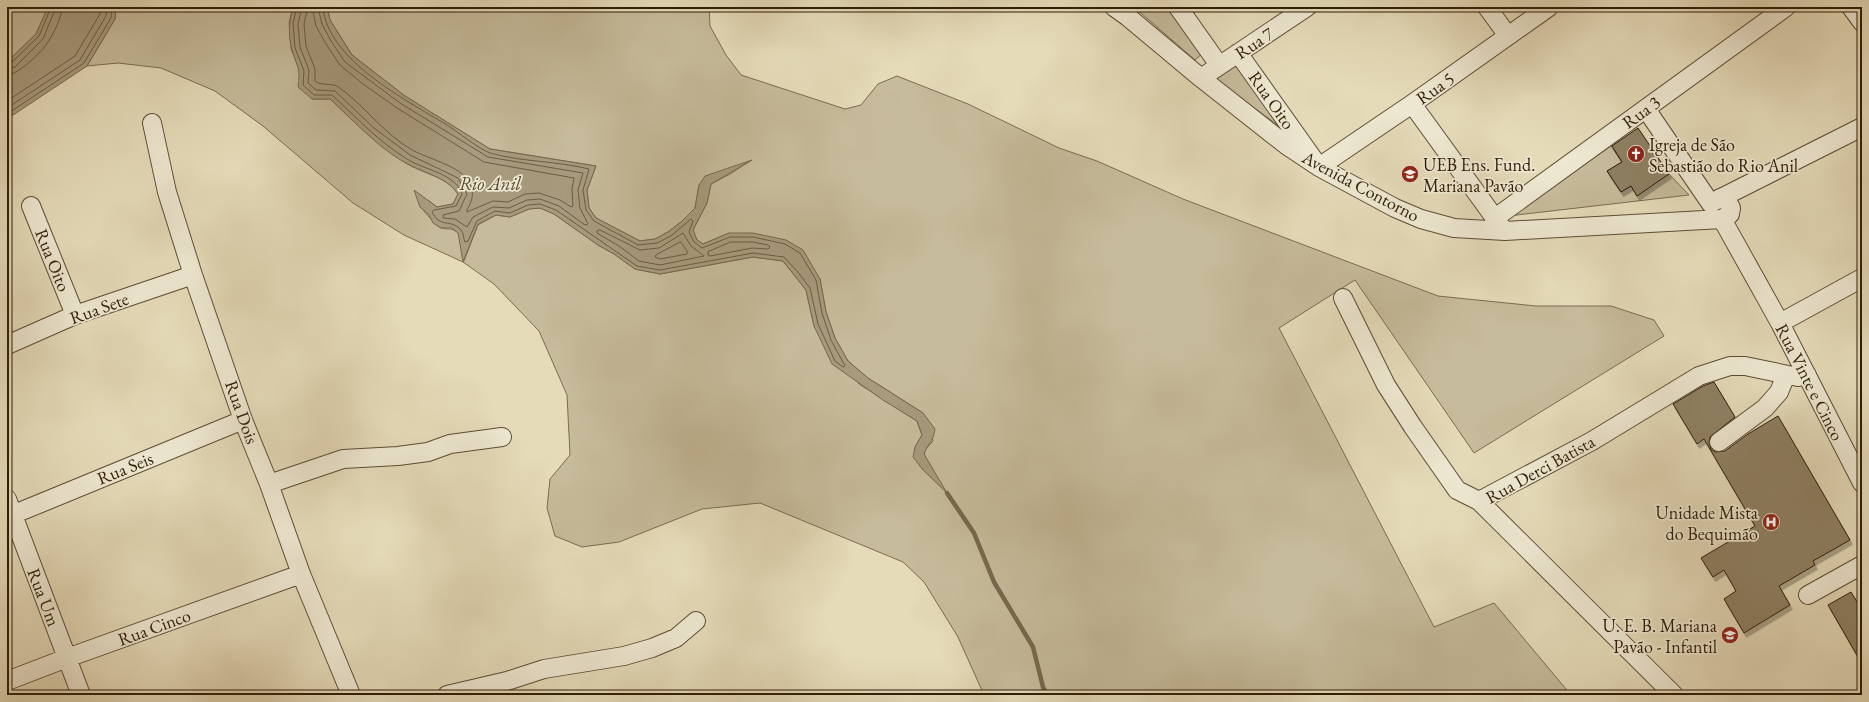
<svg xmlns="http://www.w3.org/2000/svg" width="1869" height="702" viewBox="0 0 1869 702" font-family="'EB Garamond',serif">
	<defs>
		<filter id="shadow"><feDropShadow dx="2.5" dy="4.5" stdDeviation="0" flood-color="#0004"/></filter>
	</defs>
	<rect width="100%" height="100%" fill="#e5dbb9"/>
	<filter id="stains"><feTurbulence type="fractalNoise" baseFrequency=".005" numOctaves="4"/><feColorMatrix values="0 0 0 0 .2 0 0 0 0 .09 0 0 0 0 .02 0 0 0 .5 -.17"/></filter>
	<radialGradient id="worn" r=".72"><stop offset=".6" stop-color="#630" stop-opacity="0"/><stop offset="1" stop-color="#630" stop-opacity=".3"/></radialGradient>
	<!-- green -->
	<path fill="#c6bb9b" stroke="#7a6c52" d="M 7,7 L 48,7 L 36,34 L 7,62 Z
		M 116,7 L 293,7 L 289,23 L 291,49 L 312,99 L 330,99 C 354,121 377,144 404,162 C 422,174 447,176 458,194 L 453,204 L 437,207 L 428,200 L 420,207 C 426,212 435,226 441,228 C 449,230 450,227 459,233 L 464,261 L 478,225 L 496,215 L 510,217 L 529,209 L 540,208 L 554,214 L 598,245 L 614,254 L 635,269 L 660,274 L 753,257 L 783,261 L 806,290 L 814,326 L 859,384 L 917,421 L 922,435 L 915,447 L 929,465 L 924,454 L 926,449 L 933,441 L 923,413 L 868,378 L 848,361 L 835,338 L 826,312 L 820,279 L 729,233 L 703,244 L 697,240 L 693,230 L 707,203 L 711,184 L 730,174 L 750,161 L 699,185 L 695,208 L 681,222 L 668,232 L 655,239 L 640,241 L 596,218 L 589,208 L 587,190 L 596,166 L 490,149 L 405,96 L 352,55 L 330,20 L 327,7 L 709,7 L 710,26 L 726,55 L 741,75 L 845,109 L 861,105 L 878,84 L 897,76 L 968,104 L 1059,148 L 1097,161 L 1183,199 L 1438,296 L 1536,306 L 1611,306 L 1654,320 L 1664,336 L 1474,453 L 1355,280 L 1279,328 L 1434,627 L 1494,603 L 1571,695 L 984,695 L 958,637 L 924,582 L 903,562 L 760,503 L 702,509 L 619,542 L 582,547 L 555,536 L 547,508 L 550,479 L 570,455 L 567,395 L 539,331 L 494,284 L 463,262 L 404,235 L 353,203 L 263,126 L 215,91 L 161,68 L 118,63 L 87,66 L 115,19 Z
		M 1134,7 L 1170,7 L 1203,53 L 1195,60 Z
		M 1237,62 L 1290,134 L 1214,79 Z
		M 1611,146 L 1622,162 L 1607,171 L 1621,192 L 1631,186 L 1637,195 L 1669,174 L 1689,195 L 1508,216 Z"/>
	<!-- water -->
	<path fill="#a79a7d" stroke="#77684e" d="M 48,7 L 116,7 L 115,19 L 87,66 L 7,119 L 7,62 L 36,34 Z
		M 293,7 L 327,7 L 330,20 L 352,55 L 405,96 L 490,149 L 596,166 L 587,190 L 589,208 L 596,218 L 640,241 L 655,239 L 668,232 L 681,222 L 695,208 L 699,185 L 705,176 L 752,160 L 711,184 L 707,203 L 693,230 L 697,240 L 703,244 L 729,233 L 753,233 L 786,240 L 803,250 L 820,279 L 826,312 L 835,338 L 848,361 L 868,378 L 923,413 L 935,429 C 933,443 928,443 924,454 L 947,493 L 923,470 L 913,457 L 915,447 L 922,435 L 917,421 L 883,400 L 832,364 L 814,326 L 806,290 L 783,261 L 753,257 L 660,274 L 635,269 L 614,254 L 598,245 L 554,214 L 540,208 L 529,209 L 510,217 L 496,215 L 478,224 L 463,262 L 458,233 L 452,228 L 441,228 L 433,223 L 429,215 L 420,207 L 414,190 L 437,207 L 453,204 L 458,194 C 449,179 428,174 412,166 C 383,153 354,121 330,99 L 312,99 L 298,87 C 301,68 297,67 292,50 C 288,36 289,21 293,7 Z"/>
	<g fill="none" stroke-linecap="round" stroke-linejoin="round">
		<!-- shore -->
		<path stroke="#6b5c42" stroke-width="1" d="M 297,7 L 293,23 L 295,48 L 304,71 L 303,85 L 314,95 L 332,95 C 356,117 379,142 407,159 C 424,170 455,173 462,194 L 456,206 L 434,210 L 432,212 C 441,229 450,218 461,230 C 464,233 463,238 465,242 L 468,241 L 477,221 L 495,211 L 510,213 L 528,205 L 540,204 L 556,210 L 637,266 L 660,270 L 753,253 L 784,257 L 797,271 L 810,288 L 818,324 L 835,361 L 843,367 L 845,366 L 831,340 L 822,313 L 816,280 L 800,253 L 785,244 L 753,237 L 730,237 L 702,248 L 694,242 L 689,232 L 693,221 L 691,219 L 671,236 L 657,243 L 638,245 L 594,221 L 586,210 L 583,190 L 589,169 C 557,161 522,162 490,153 C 479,149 458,132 447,125 C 406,100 327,60 323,7
			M 302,7 L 298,24 L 300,47 L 309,70 L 308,83 L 316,90 L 335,91 L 374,128 L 410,155 L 458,178 L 467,194 L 459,211 L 443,215 L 443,218 L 455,219 L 467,227 L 473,217 L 493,207 L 509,208 L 527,200 L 540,199 L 559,206 L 585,225 L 588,224 L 580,208 L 578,190 L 583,173 L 488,157 L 400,103 L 345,62 L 331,41 L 322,24 L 318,7
			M 308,7 L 304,24 L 306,46 L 315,69 L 315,81 C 321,86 330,83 337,86 C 365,105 384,135 414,151 C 426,157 458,167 465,177 C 475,190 474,197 467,210 L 467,212 L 493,201 L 508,202 L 525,194 L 539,193 L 560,200 L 571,207 L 573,206 L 572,189 L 574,178 L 484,162 L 397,108 L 363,84 L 340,65 L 326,44 L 316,26 L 312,7
			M 7,64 L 11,63 L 39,36 L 51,7
			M 7,69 L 15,67 L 43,39 L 56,7
			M 7,75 C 18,75 42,52 48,42 C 54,33 62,17 62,7
			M 7,101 L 75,56 L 100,14 L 101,7
			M 7,108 L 80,60 L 106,16 L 107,7
			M 7,114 L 84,63 L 111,18 L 112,7
			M 600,230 L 640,250 L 659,248 L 683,233 L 691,246 L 704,256 L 660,265 L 639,261 L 619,246 L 597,233 L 597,231 Z
			M 681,242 L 687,251 L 687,254 L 660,259 L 655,257 L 656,255 Z
			M 731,242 L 753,242 L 768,245 L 770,247 L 768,249 L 752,248 L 710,256 L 708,255 L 708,252 Z"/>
		<!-- stream -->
		<path stroke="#77684e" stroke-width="4.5" d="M 947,493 L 974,533 L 994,582 L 1033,647 L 1043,687 L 1047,695"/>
	</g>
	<!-- building -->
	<path fill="#8e8064" stroke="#2f1d08" filter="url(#shadow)" d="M 1638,128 L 1669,174 L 1637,196 L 1631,186 L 1621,192 L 1607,171 L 1622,162 L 1612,146 Z
		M 1714,382 L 1735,417 L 1710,437 L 1709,443 L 1711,449 L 1715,452 L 1725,451 L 1748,434 L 1778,416 L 1850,540 L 1813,561 L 1815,565 L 1779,586 L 1790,605 L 1744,633 L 1724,599 L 1736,591 L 1724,570 L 1713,577 L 1701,558 L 1755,526 L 1704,439 L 1697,444 L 1673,404 L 1703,386 Z
		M 1851,592 L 1862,610 L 1862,664 L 1828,605 Z"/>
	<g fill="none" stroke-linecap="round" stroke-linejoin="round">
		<defs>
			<path id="minor" d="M 1114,7 L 1128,17 L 1201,78 L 1286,145 L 1319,167 L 1395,208 L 1421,219 L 1454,228 L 1505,231 L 1722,219 L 1730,214 L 1731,208 L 1727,200 L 1720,198
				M 1178,7 L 1219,65
				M 1487,7 L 1508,36
				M 1851,7 L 1862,22
				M 1238,53 L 1319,167 L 1412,104 L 1549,7
				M 1201,78 L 1307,7
				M 1412,104 L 1502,228
				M 1646,109 L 1711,204
				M 152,123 L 167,192 L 193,275 L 243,420 L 269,484 L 301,574 L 351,695
				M 1713,202 L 1862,127
				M 31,206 L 75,315
				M 1495,218 L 1786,7
				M 1722,219 L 1780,323 L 1862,483
				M 1343,298 L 1386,385 L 1413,427 L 1457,490 L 1479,501 L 1674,695
				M 1780,323 L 1862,278
				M 7,345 L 75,315 L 193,275
				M 1719,442 L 1765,408 L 1779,392 L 1786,375
				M 269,484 L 343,459 L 398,456 L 428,452 L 450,444 L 502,437
				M 7,499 L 81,695
				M 1479,501 L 1592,441 L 1699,376 L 1730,366 L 1745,366 L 1798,377 L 1807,375
				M 7,517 L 243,420
				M 1808,595 L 1862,565
				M 7,681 L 67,658 L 301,574
				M 447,695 L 507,681 L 544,669 L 624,656 L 652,648 L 676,638 L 696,621"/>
		</defs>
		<!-- minor casing -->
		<use href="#minor" stroke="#5c4c34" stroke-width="20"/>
		<!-- minor -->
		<use href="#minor" stroke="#eee8d2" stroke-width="18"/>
	</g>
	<!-- icons -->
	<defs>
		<symbol id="church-disc" viewBox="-11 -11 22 22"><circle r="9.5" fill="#8f2418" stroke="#eee8d2"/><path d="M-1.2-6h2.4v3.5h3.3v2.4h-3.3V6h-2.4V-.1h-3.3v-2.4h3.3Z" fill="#fff"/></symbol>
		<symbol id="school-disc" viewBox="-11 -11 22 22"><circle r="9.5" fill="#8f2418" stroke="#eee8d2"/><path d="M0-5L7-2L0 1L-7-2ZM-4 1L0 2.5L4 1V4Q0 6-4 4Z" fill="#fff"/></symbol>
		<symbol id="hospital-disc" viewBox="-11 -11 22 22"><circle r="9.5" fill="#8f2418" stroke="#eee8d2"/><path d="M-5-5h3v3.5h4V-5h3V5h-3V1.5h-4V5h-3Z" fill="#fff"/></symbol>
	</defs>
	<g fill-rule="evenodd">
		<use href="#church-disc" x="1626" y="144" width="20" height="20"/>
		<use href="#school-disc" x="1400" y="164" width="20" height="20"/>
		<use href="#hospital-disc" x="1761" y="512" width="20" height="20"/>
		<use href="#school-disc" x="1720" y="625" width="20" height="20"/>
	</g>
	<g text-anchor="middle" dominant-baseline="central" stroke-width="3.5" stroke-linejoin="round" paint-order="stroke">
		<!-- street labels -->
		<g font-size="18" fill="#2f1d08" stroke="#eee8d2">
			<text transform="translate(1254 43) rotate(-34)">Rua 7</text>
			<text transform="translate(1435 88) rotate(-35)">Rua 5</text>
			<text transform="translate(1272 100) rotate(55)">Rua Oito</text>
			<text transform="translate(1641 112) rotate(-36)">Rua 3</text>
			<text transform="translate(1361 186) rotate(28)">Avenida Contorno</text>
			<text transform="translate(53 260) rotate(68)">Rua Oito</text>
			<text transform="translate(99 308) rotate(-20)">Rua Sete</text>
			<text transform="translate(1810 382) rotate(63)">Rua Vinte e Cinco</text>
			<text transform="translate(242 412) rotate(70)">Rua Dois</text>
			<text transform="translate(125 468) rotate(-22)">Rua Seis</text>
			<text transform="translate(1540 469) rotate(-29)">Rua Derci Batista</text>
			<text transform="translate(44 597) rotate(69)">Rua Um</text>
			<text transform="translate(154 627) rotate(-20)">Rua Cinco</text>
		</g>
		<!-- poi labels -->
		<g font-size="18" fill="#2f1d08" stroke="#eee8d2" text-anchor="start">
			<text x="1649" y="144">Igreja de São<tspan x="1649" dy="21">Sebastião do Rio Anil</tspan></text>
			<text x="1423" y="164">UEB Ens. Fund.<tspan x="1423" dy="21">Mariana Pavão</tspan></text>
			<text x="1758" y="512" text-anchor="end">Unidade Mista<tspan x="1758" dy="21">do Bequimão</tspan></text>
			<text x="1717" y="625" text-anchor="end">U. E. B. Mariana<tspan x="1717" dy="21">Pavão - Infantil</tspan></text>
		</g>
		<!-- water labels -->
		<g font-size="19" font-style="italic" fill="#594931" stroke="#eee8d2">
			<text x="490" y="183">Rio Anil</text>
		</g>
	</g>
	<!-- margin -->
	<rect width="1869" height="702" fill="none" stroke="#e5dbb9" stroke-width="24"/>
	<rect x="8" y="8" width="1853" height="686" fill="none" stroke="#2f1d08" stroke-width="2"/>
	<rect x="12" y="12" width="1845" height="678" fill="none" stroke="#2f1d08"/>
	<rect width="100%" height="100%" filter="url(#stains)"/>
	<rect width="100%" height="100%" fill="url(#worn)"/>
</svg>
